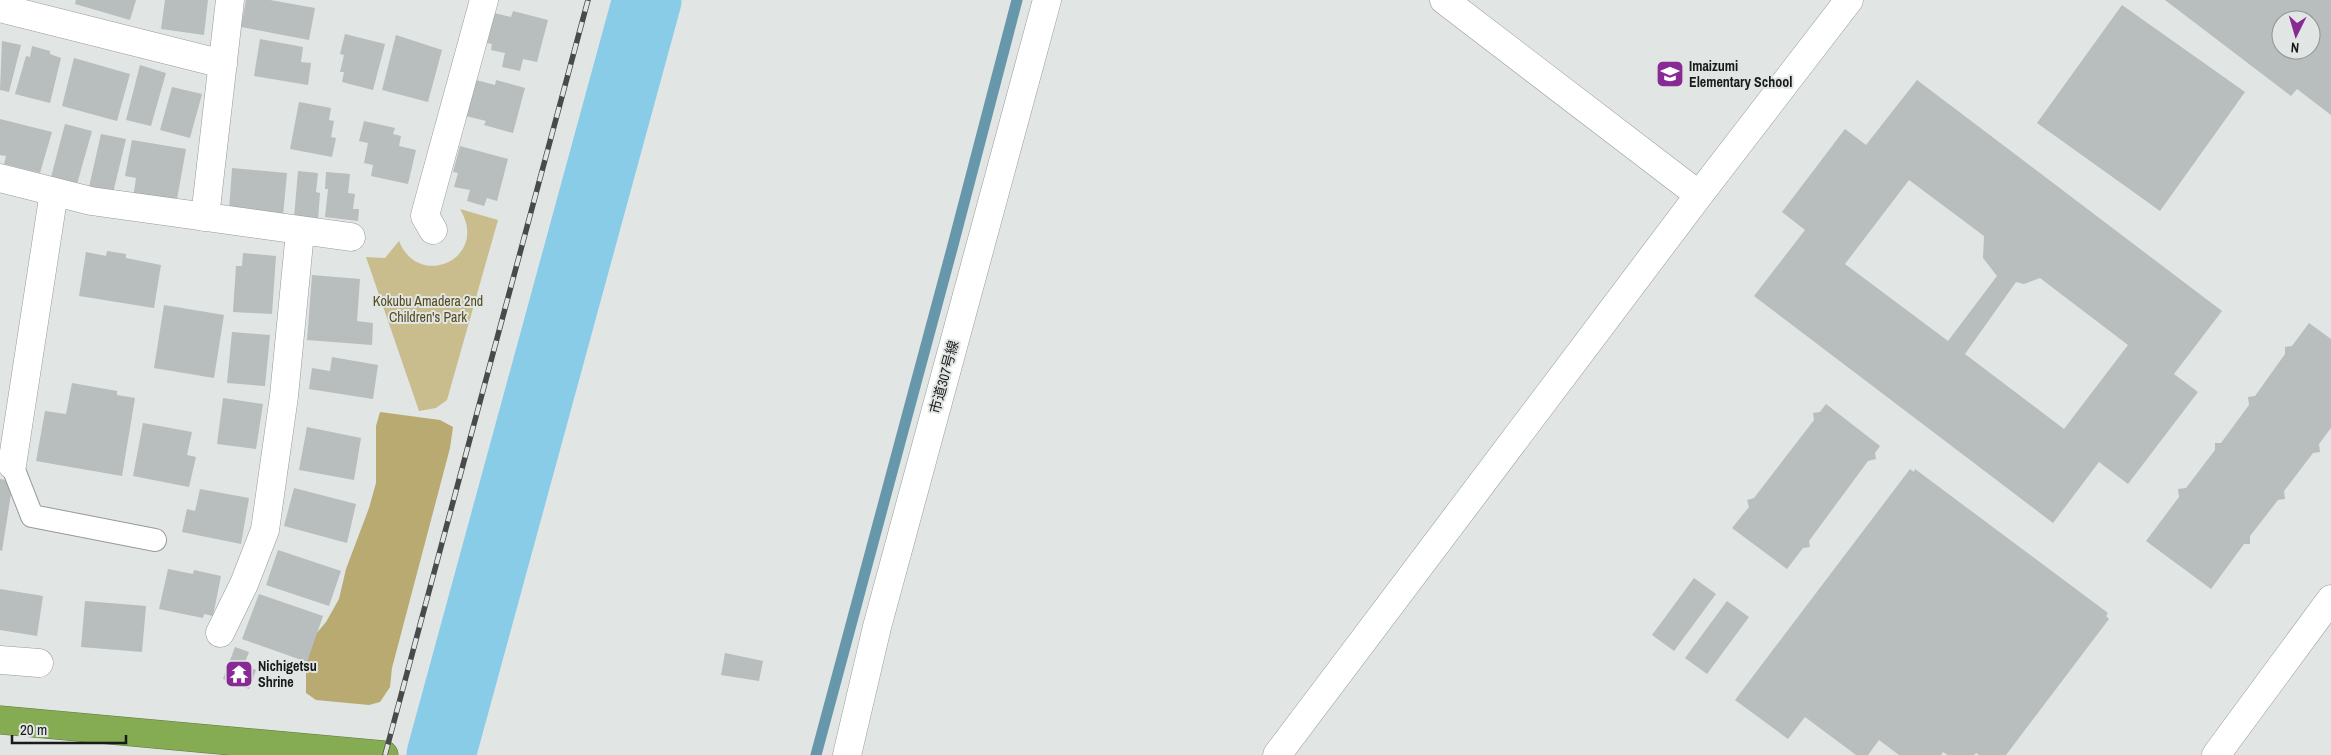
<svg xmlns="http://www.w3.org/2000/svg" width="2331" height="755" viewBox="0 0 2331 755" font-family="'Archivo Narrow','Noto Sans JP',sans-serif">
	<rect width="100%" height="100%" fill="#e1e5e3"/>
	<!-- green -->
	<path fill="#c9bd8e" d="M 460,209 L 498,220 L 447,400 L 436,408 L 419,411 L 366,257 L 385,258 L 399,241 C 419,291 490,258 460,209 Z"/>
	<!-- forest -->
	<path fill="#b8aa70" d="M 380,412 L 440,420 L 453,427 L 450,448 L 392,668 L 390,687 L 380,702 L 369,705 L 316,700 L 306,693 L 306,666 L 310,641 L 326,622 L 339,599 L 346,569 L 369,508 L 376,483 L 376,426 Z"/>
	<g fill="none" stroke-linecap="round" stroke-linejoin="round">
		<!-- stream -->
		<path stroke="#6797aa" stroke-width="11" d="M 816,755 L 953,245 L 1017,0"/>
		<!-- river -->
		<path stroke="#89cce8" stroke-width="69" d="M 441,755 L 647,0"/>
	</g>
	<!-- building -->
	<path fill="#b8bdbd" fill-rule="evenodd" d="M 76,0 L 136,0 L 130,20 L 75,4 Z
		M 165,0 L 208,0 L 204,35 L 161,29 Z
		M 246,0 L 270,0 L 315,8 L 309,40 L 241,27 Z
		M 2165,0 L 2331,0 L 2331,115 L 2297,89 L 2291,96 ZM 2281,20 L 2311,20 L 2311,50 L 2281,50 Z
		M 2122,5 L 2245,92 L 2160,211 L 2037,123 Z
		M 513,11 L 548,20 L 537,62 L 523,59 L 520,71 L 502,67 L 505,53 L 491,50 L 492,44 L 487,43 L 494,13 L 511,17 Z
		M 345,34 L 385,44 L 373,90 L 342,82 L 344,72 L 340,72 L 344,55 L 340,54 Z
		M 396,35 L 442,50 L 428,102 L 382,90 Z
		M 260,39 L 303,47 L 301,62 L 311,63 L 308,85 L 254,76 Z
		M 2,41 L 21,45 L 9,92 L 0,90 Z
		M 32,46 L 50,51 L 50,54 L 61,58 L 50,103 L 15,94 L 26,56 L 30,57 Z
		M 74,58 L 130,74 L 117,121 L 62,106 Z
		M 140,65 L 166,73 L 151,126 L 126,120 Z
		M 476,80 L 495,85 L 496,80 L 525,88 L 513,133 L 484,125 L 486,121 L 466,116 Z
		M 1917,80 L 2222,311 L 2174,374 L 2198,392 L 2128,484 L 2099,462 L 2053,523 L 1754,296 L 1805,230 L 1782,212 L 1845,129 L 1866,145 ZM 1909,180 L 1984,236 L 1983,258 L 1997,276 L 1948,341 L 1845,264 ZM 2040,278 L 2128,345 L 2064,429 L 1965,354 L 2016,282 L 2024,284 Z
		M 172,87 L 202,94 L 190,138 L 160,130 Z
		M 299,102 L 331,108 L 329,120 L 334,121 L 331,137 L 336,138 L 332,157 L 290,149 Z
		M 0,119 L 52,132 L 40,173 L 4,164 L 6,156 L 0,155 Z
		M 364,121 L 395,128 L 393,134 L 401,136 L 399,146 L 416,150 L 408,184 L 371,176 L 373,165 L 364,163 L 368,143 L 359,141 Z
		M 65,124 L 92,131 L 77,184 L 51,177 Z
		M 101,134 L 126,139 L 113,193 L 89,187 Z
		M 132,140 L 186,149 L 176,205 L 133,198 L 136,178 L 125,176 Z
		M 460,146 L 508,159 L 497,201 L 487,198 L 484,206 L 467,201 L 470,190 L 454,187 L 458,173 L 453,172 Z
		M 232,168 L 287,173 L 283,216 L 229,211 Z
		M 298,171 L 318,173 L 316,192 L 320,193 L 318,220 L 294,218 Z
		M 326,172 L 350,174 L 348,193 L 355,194 L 353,209 L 359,209 L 358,221 L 325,217 L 328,189 L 325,189 Z
		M 107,251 L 126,254 L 126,258 L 161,265 L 154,308 L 79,296 L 86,252 L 106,256 Z
		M 243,253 L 276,256 L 272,314 L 233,312 L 236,266 L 242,266 Z
		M 312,275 L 360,279 L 357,321 L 373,323 L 372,345 L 307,340 Z
		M 164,305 L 224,315 L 214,378 L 154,368 Z
		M 2309,323 L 2331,339 L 2331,428 L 2319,444 L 2320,452 L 2313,453 L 2284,491 L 2285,499 L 2278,500 L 2250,536 L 2250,544 L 2244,544 L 2211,589 L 2146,541 L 2179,497 L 2178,489 L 2186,488 L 2215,450 L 2215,443 L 2221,443 L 2249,405 L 2248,397 L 2255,396 L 2285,354 L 2285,347 L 2292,346 Z
		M 232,332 L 270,335 L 265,386 L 227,383 Z
		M 332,357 L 378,365 L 373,399 L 309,389 L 312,368 L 330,371 Z
		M 72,383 L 117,391 L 117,395 L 135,398 L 122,476 L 36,461 L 45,411 L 66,414 Z
		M 223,398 L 263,404 L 256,449 L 217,444 Z
		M 1826,404 L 1880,446 L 1875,453 L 1876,459 L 1868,461 L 1809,541 L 1810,547 L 1803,548 L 1787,569 L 1732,528 L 1749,507 L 1747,500 L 1754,498 L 1814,420 L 1813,413 L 1820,412 Z
		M 143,423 L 192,432 L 187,455 L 196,457 L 189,487 L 133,476 Z
		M 307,427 L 361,438 L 354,480 L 299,470 Z
		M 1910,469 L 1914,472 L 1915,469 L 2108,613 L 2106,616 L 2109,619 L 2006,755 L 1979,755 L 1976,753 L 1974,755 L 1948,755 L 1943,752 L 1941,755 L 1899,755 L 1879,740 L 1868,755 L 1856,755 L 1805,717 L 1788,739 L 1735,700 Z
		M 0,479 L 13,481 L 2,551 L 0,550 Z
		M 294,488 L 356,504 L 347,543 L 284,526 Z
		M 200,489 L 249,498 L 241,544 L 182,532 L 187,509 L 195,511 Z
		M 278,550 L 341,571 L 329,606 L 266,585 Z
		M 168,569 L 193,574 L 194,570 L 221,576 L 213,616 L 204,614 L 203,618 L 159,609 Z
		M 1694,578 L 1716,594 L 1674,651 L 1652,635 Z
		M 0,589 L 43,596 L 37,636 L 0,630 Z
		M 259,594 L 323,616 L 307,662 L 242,639 Z
		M 85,601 L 146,606 L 142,652 L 81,647 Z
		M 1727,601 L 1749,617 L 1707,674 L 1685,658 Z
		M 235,647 L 249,652 L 244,665 L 256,670 L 249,689 L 223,679 Z
		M 725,653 L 763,661 L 759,681 L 721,675 Z"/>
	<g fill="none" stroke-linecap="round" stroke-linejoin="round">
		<defs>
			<path id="lane" d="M 12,465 L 32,516 L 155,540"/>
			<path id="street" d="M 1444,0 L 1699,195
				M 0,8 L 223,64
				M 0,178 L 91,201 L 351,237
				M 205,217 L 230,0
				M 433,230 L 425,216 L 427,208 L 484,0
				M 12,465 L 54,192
				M 220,633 L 244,584 L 265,530 L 284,396 L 300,232
				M 0,660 L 39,663
				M 1277,755 L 1699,195 L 1849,0
				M 2216,755 L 2331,599"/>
			<path id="secondary" d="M 847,755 L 877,627 L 1047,0"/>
			<path id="highway" d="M 0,720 L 384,755"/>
		</defs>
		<!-- lane casing -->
		<use href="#lane" stroke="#979a98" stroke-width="24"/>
		<!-- street casing -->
		<use href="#street" stroke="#979a98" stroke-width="29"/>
		<!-- secondary casing -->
		<use href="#secondary" stroke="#979a98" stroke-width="29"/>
		<!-- highway casing -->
		<use href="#highway" stroke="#5f793e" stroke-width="29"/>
		<!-- lane -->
		<use href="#lane" stroke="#fff" stroke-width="22"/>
		<!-- street -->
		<use href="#street" stroke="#fff" stroke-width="28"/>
		<!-- secondary -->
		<use href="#secondary" stroke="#fff" stroke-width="28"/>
		<!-- highway -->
		<use href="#highway" stroke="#85ac52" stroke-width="28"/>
		<defs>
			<path id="rail" d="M 385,755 L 588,0"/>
		</defs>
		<!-- rail casing -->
		<use href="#rail" stroke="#494b4a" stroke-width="5.5"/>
		<!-- rail -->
		<use href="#rail" stroke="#e1e5e3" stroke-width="4" stroke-dasharray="11" stroke-linecap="butt"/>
	</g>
	<!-- icons -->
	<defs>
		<symbol id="school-square" viewBox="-11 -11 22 22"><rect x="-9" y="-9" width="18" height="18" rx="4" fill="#872a94" stroke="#e1e5e3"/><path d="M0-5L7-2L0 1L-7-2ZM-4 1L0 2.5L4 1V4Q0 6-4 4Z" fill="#fff"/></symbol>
		<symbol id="temple-square" viewBox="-11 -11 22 22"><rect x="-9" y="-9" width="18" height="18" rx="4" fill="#872a94" stroke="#e1e5e3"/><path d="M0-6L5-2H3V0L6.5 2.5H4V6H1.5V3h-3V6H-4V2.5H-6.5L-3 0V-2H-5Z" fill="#fff"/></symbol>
	</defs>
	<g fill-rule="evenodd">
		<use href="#school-square" x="1654" y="58" width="32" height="32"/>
		<use href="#temple-square" x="223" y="658" width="32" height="32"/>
	</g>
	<g text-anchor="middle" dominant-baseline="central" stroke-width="4" stroke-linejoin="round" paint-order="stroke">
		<!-- poi labels -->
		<g font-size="14" font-weight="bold" fill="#191a1a" stroke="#e1e5e3" text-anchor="start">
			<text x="1689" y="66">Imaizumi<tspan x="1689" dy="16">Elementary School</tspan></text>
			<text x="258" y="666">Nichigetsu<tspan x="258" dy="16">Shrine</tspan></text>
		</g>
		<!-- park labels -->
		<g font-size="14" fill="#544a1d" stroke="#e1e5e3">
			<text x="428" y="301">Kokubu Amadera 2nd<tspan x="428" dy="16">Children's Park</tspan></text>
		</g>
		<!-- street labels -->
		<g font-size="14" fill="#191a1a" stroke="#e1e5e3">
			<text transform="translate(944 377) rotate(-75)">市道307号線</text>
		</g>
	</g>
	<!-- north arrow -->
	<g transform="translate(2296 35) rotate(185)"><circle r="24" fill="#e1e5e3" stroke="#919493"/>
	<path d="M0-4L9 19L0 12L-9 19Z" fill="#872a94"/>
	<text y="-8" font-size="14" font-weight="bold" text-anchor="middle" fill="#191a1a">N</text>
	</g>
	<!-- scale -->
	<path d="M12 735v8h114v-8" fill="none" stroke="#191a1a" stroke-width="2.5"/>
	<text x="20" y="735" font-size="15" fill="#191a1a" stroke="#e1e5e3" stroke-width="4" paint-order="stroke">20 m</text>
</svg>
